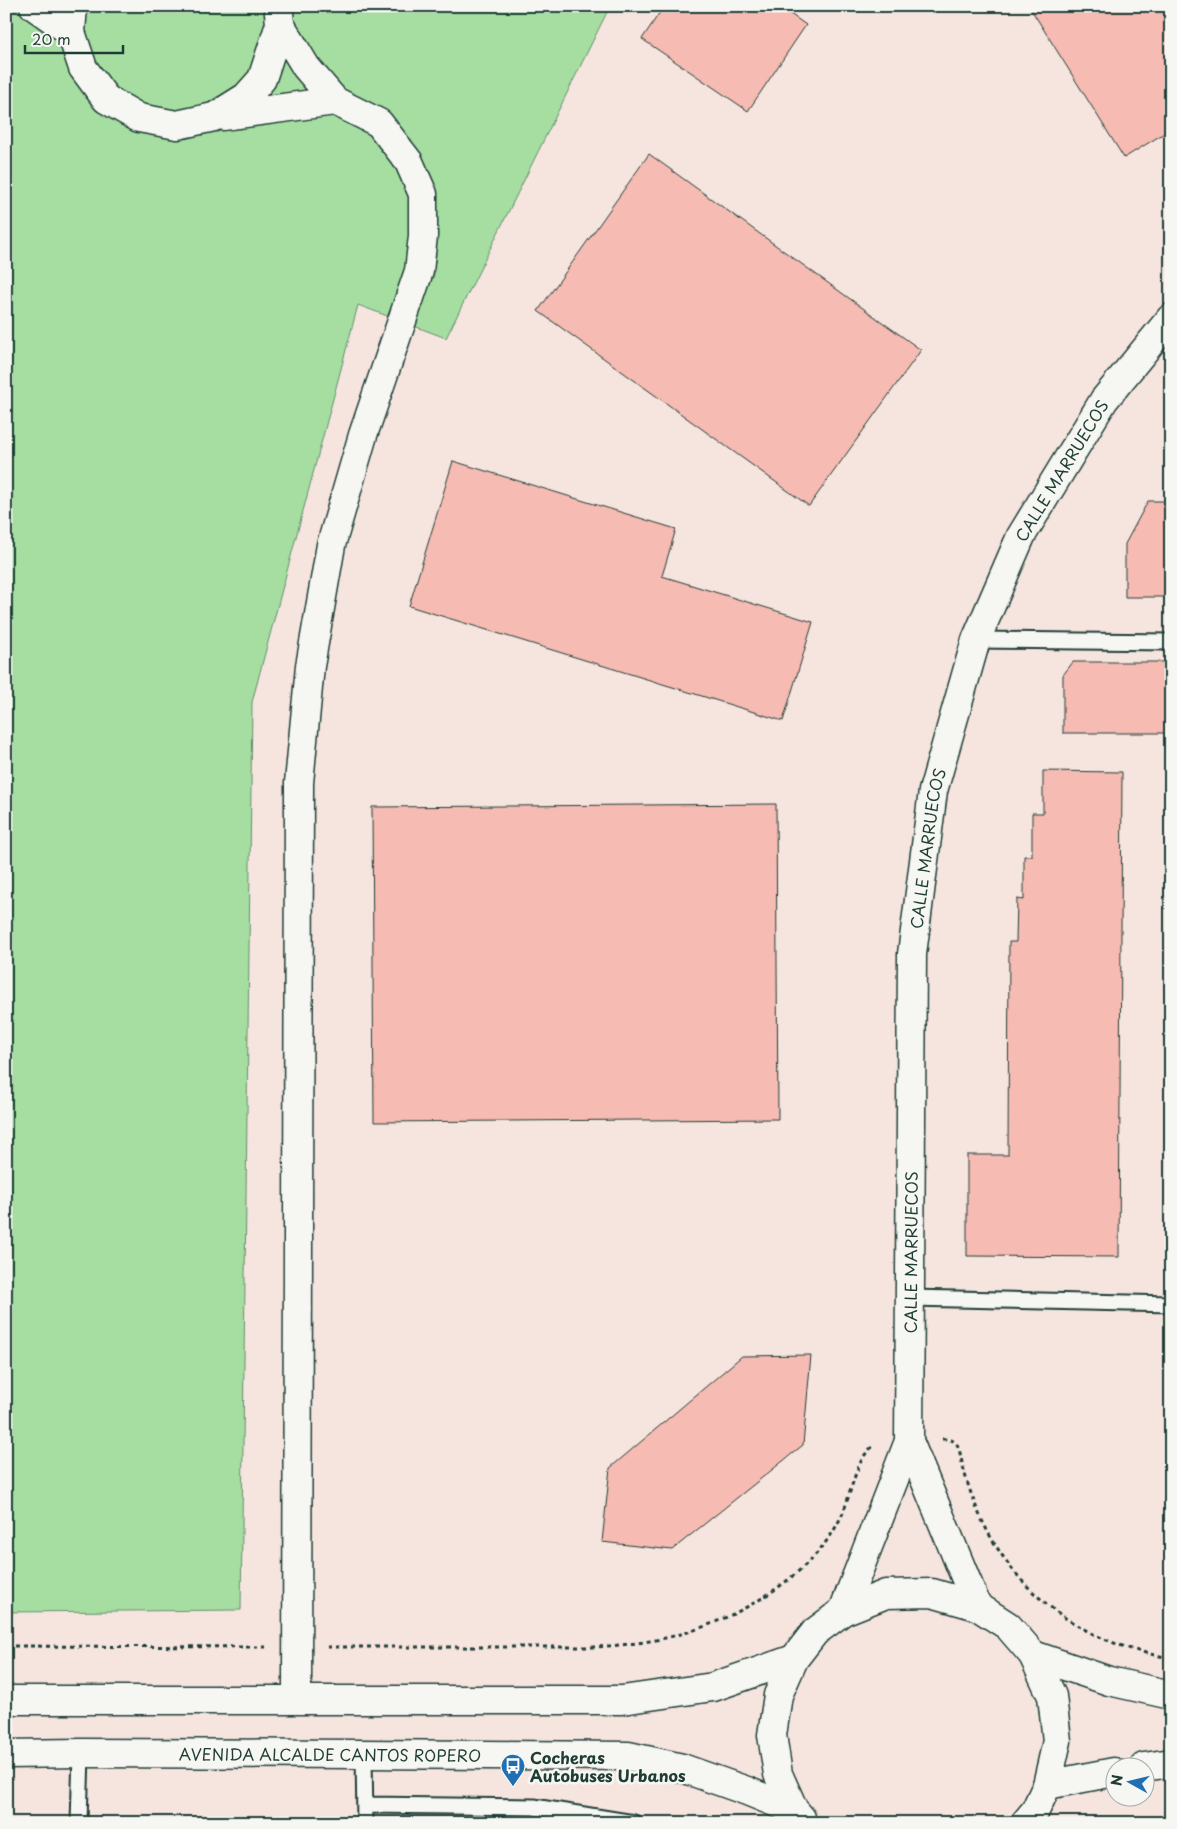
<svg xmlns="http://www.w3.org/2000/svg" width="1177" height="1829" viewBox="0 0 1177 1829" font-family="'Playpen Sans',sans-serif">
	<rect width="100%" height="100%" fill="#f6f6f2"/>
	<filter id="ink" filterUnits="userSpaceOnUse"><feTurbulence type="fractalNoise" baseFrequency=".02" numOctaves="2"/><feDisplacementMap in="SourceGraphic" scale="10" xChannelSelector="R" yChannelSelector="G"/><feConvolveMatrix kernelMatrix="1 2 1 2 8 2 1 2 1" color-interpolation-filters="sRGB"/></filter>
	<g filter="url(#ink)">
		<!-- built -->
		<path fill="#f6e4df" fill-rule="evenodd" d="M 610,6 L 1171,6 L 1171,1823 L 6,1823 L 6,1612 L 241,1610 L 252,702 L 358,305 L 446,338 ZM 1114,1766 L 1144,1766 L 1144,1796 L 1114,1796 Z"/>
		<!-- green -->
		<path fill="#a6dea2" stroke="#628e6b" d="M 6,6 L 610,6 L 446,338 L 358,305 L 252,702 L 241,1610 L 6,1612 Z"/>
		<!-- building -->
		<path fill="#f6bbb2" stroke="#1f3d34" d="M 664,6 L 779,6 L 806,25 L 748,111 L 642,39 Z
			M 1029,6 L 1171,6 L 1171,129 L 1124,158 Z
			M 649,154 L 921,350 L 809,506 L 538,311 Z
			M 453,461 L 676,529 L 662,576 L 813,622 L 783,721 L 409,606 Z
			M 1148,501 L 1171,501 L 1171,597 L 1125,597 L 1125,544 Z
			M 1073,662 L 1171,662 L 1171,733 L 1063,733 L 1063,675 Z
			M 1043,771 L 1122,772 L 1119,1257 L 967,1256 L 967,1155 L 1008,1155 L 1009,942 L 1016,942 L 1017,899 L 1024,900 L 1024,856 L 1032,856 L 1032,813 L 1043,813 Z
			M 776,804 L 778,1119 L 374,1122 L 372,807 Z
			M 811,1355 L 803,1445 L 672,1550 L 602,1542 L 610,1468 L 742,1356 Z"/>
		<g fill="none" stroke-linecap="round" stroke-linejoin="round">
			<defs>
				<path id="service" d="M 976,640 L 1171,642
					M 910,1298 L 1171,1304
					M 364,1754 L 365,1823
					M 365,1805 L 534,1807 L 634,1823
					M 79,1823 L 81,1753"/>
				<path id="minor" d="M 34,6 L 71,32
					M 73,6 L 71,32 L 83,68 L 106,99 L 139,118 L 177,125 L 214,117 L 246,97 L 262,79 L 280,24 L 279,13
					M 280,24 L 306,67 L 335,101 L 379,123 L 409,162 L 423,194 L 423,236 L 419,271 L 363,435 L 331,545 L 310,666 L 299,783 L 297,1699
					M 223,116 L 335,101"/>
				<g id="tertiary">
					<path d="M 909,1441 L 977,1606"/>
					<path id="s1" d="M 843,1611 L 909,1441 L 912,954 L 933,791 L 976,640 L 1021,536 L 1104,400 L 1171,318"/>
				</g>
				<g id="secondary">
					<path d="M 1033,1655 L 1109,1681 L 1171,1695"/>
					<path d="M 6,1700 L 622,1700 L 713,1687 L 794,1659"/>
					<path id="s2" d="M 6,1754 L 81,1753 L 364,1754 L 628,1756 L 682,1768 L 747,1791 L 794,1810"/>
					<path d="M 1144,1767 L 1171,1763"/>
					<path d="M 1047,1785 L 1114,1772"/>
					<path d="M 801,1818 L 794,1810 L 778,1774 L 772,1735 L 778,1695 L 794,1659 L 815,1632 L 843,1611 L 886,1594 L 932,1593 L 977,1606 L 1008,1626 L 1033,1655 L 1052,1696 L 1057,1741 L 1047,1785 L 1035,1811 L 1025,1823"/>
				</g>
			</defs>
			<!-- service casing -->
			<use href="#service" stroke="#1f3d34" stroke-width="19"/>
			<!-- minor casing -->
			<use href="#minor" stroke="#1f3d34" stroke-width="31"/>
			<!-- tertiary casing -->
			<use href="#tertiary" stroke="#1f3d34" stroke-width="31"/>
			<!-- secondary casing -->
			<use href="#secondary" stroke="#1f3d34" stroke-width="31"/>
			<!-- path -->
			<path stroke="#1f3d34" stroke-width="3" stroke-dasharray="4 4" stroke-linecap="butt" d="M 942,1439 C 951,1439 955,1440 959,1448 C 980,1561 1056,1640 1171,1658
				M 6,1646 L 268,1647
				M 327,1647 L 595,1647 C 625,1645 653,1642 681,1634 C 739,1618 813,1575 840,1519 C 851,1498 854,1462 872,1447"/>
			<!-- service -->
			<use href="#service" stroke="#f6f6f2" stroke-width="15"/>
			<!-- minor -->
			<use href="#minor" stroke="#f6f6f2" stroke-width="28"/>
			<!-- tertiary -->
			<use href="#tertiary" stroke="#f6f6f2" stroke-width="28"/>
			<!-- secondary -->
			<use href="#secondary" stroke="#f6f6f2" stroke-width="28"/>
		</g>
	</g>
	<!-- icons -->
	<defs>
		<symbol id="bus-pin" viewBox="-11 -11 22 30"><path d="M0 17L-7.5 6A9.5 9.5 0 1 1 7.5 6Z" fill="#1f6fb2" stroke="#f6f6f2"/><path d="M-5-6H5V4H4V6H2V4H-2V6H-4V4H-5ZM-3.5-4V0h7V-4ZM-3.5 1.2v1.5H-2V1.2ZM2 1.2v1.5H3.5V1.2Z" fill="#fff"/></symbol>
	</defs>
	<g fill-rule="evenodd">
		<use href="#bus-pin" x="499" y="1752" width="28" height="38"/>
	</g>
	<g text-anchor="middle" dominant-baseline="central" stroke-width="5" stroke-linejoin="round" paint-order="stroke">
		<!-- street labels -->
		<g font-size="16" fill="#1f3d34" stroke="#f6f6f2">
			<text stroke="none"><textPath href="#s1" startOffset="1181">CALLE MARRUECOS</textPath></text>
			<text stroke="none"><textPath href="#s1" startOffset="776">CALLE MARRUECOS</textPath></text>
			<text stroke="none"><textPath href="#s1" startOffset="371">CALLE MARRUECOS</textPath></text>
			<text stroke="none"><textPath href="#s2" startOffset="324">AVENIDA ALCALDE CANTOS ROPERO</textPath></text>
		</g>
		<!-- poi labels -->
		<g font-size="16" font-weight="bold" fill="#1f3d34" stroke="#f6f6f2" text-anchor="start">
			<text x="530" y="1757">Cocheras<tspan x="530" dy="18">Autobuses Urbanos</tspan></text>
		</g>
	</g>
	<!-- margin -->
	<rect width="1177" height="1829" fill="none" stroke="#f6f6f2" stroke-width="25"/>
	<rect x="12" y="12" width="1152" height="1804" fill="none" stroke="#1f3d34" stroke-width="2" filter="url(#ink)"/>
	<!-- north arrow -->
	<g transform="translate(1130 1782) rotate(278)"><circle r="24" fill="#f6f6f2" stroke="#a0aca6"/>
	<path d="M0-4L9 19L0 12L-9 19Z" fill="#1f6fb2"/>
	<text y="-8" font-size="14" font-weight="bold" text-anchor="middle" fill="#1f3d34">N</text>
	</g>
	<!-- scale -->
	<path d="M25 45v8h98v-8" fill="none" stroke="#1f3d34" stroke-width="2.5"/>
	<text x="32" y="45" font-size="15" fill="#1f3d34" stroke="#f6f6f2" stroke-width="4" paint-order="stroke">20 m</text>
</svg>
